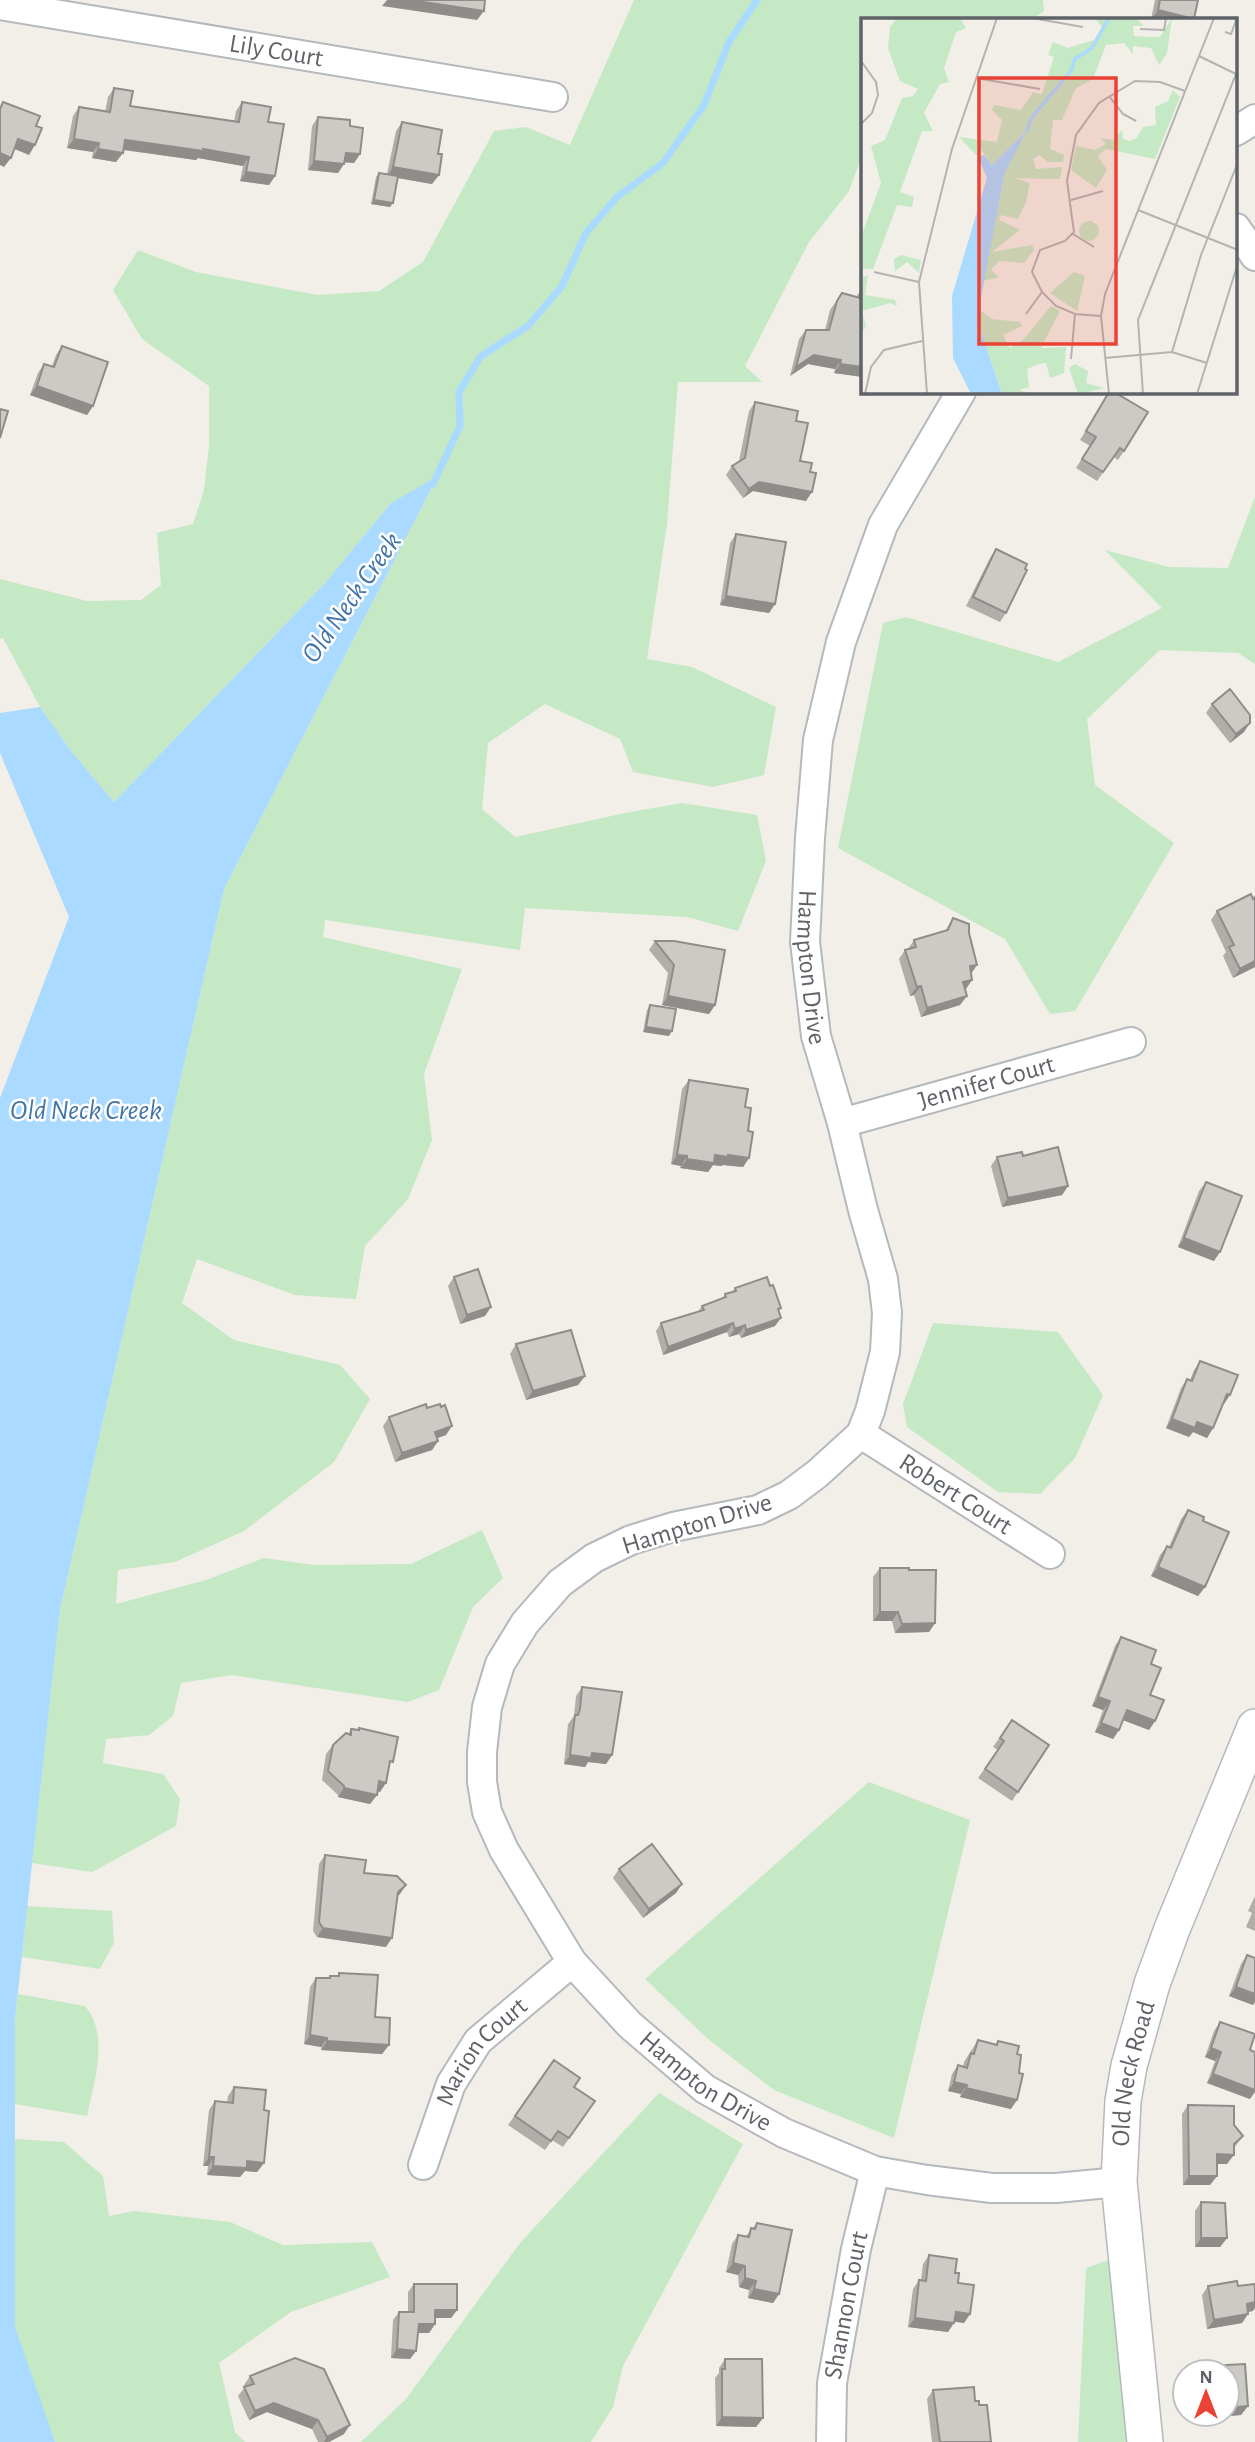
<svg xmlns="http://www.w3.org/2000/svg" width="1255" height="2442" viewBox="0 0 1255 2442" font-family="'Alegreya Sans',sans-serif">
	<rect width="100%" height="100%" fill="#f1efe8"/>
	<!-- green -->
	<path fill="#c5e8c5" d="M 634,0 L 1043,0 L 1044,11 L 1032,19 L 863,19 L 863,153 L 849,191 L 809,242 L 745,366 L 762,382 L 678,382 L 667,524 L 647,659 L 692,667 L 776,707 L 764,775 L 713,787 L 633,772 L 620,739 L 545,704 L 488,743 L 482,809 L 515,837 L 630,812 L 682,803 L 757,815 L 766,861 L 738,931 L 687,917 L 525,908 L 520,950 L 325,920 L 323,937 L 462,969 L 424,1074 L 432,1140 L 408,1199 L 365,1246 L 356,1299 L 295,1295 L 197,1259 L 182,1303 L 234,1340 L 340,1365 L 370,1399 L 334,1462 L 244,1531 L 175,1562 L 118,1570 L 116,1604 L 206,1580 L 264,1558 L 314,1565 L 411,1564 L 482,1530 L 503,1578 L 473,1607 L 439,1690 L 408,1702 L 232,1675 L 181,1683 L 173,1716 L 149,1735 L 106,1739 L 103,1763 L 163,1774 L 180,1799 L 176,1826 L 92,1872 L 32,1863 L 60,1610 L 224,889 L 437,478 L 391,503 L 326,582 L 114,802 L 71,751 L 40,707 L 3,638 L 0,639 L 0,579 L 87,601 L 141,600 L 161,585 L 157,533 L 193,524 L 204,490 L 209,446 L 209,386 L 142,339 L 113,290 L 138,250 L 196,272 L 317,295 L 379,291 L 423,262 L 494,131 L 526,127 L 570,145 Z
		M 1255,497 L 1255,664 L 1238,653 L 1160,650 L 1087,719 L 1095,785 L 1174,843 L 1075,1011 L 1050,1014 L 1005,939 L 838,848 L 883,623 L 906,617 L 1058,662 L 1162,608 L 1105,550 L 1169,567 L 1228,568 Z
		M 933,1323 L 1058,1332 L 1103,1395 L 1075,1458 L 1040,1494 L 998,1492 L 907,1427 L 903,1404 Z
		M 869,1782 L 970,1820 L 894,2138 L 774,2090 L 708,2039 L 645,1979 Z
		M 27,1906 L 112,1911 L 114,1943 L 100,1969 L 22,1957 Z
		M 18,1994 L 85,2006 C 110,2036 94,2081 87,2116 L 15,2104 L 15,2019 Z
		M 659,2093 L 743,2144 L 623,2366 L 613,2407 L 591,2442 L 361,2442 L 406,2399 L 520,2243 Z
		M 15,2139 L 64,2142 L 103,2176 L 109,2216 L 134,2211 L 230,2222 L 283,2245 L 372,2242 L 390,2277 L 291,2312 L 219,2363 L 235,2432 L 245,2442 L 52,2442 L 15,2327 Z
		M 1109,2260 L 1129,2442 L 1078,2442 L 1086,2268 Z"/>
	<!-- water -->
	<path fill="#aadaff" d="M 438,476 L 224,889 L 60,1610 L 15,2019 L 15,2327 L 55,2442 L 0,2442 L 0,1098 L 69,917 L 0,753 L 0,713 L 40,707 L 71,751 L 114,802 L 326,582 L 391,503 Z"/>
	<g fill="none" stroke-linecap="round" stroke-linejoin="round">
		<!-- stream -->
		<path stroke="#aadaff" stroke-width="7" d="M 433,484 L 460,426 L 459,392 L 481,356 L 528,326 L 562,286 L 586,233 L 617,197 L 663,163 L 704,105 L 729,42 L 757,0"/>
		<defs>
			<g id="minor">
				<path id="s1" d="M 0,5 L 553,97"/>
				<path d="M 1236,131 L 1255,119"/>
				<path d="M 1236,228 L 1255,256"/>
				<path id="s2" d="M 961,392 L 883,525 L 841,642 L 818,740 L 810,838 L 805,942 L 816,1036 L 842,1123 L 863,1210 L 883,1279 L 887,1313 L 885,1352 L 870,1411 L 861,1434 L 817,1474 L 789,1495 L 758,1510 L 673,1527 L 631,1540 L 594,1558 L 560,1583 L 525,1623 L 500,1664 L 487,1707 L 482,1752 L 482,1782 L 487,1812 L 504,1850 L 572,1962 L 630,2025 L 705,2089 L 784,2133 L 875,2171 L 927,2180 L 992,2188 L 1056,2188 L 1119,2182"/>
				<path id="s3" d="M 842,1123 L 1131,1042"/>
				<path id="s4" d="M 861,1434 L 1050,1554"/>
				<path id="s5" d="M 423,2165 L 451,2084 L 478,2041 L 572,1962"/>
				<path id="s6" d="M 831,2442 L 832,2383 L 856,2249 L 875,2171"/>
			</g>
			<g id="tertiary">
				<path id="s7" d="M 1145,2442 L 1119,2182 L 1123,2101 L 1129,2066 L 1152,1984 L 1172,1929 L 1255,1727"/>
			</g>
		</defs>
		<!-- minor casing -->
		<use href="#minor" stroke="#b5b8bc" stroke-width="32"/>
		<!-- tertiary casing -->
		<use href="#tertiary" stroke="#b5b8bc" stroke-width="38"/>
		<!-- minor -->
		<use href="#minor" stroke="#fff" stroke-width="28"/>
		<!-- tertiary -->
		<use href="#tertiary" stroke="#fff" stroke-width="35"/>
	</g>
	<!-- wall -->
	<path fill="#afaea9" d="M 1155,0 L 1198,0 L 1194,19 L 1151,19 Z
		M 114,88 L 130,106 L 234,122 L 236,111 L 242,102 L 268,122 L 275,176 L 269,185 L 240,181 L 243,166 L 198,158 L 196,160 L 123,150 L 116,162 L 92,158 L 93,152 L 67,148 L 73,116 L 79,107 L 105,112 L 108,97 Z
		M 318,117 L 350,126 L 360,154 L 354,163 L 345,162 L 338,173 L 308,170 L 312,126 Z
		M 402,122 L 438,154 L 439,175 L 432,184 L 397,178 L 390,207 L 371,204 L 376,177 L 379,173 L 387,174 L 396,131 Z
		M 861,290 L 863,377 L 834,373 L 835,369 L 808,364 L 790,376 L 799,339 L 806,330 L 825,330 L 830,310 L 842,293 L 856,297 Z
		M 62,346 L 93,406 L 87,415 L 30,395 L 38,373 L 44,364 L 52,366 L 56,355 Z
		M 1109,392 L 1124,451 L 1118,460 L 1114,457 L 1097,481 L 1076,468 L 1090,446 L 1080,440 Z
		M 755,402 L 796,421 L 800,461 L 810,472 L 806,501 L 753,491 L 743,498 L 726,475 L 732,466 L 739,461 L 749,411 Z
		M 736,534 L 775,604 L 769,613 L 720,605 L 730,543 Z
		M 996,549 L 1006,613 L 1000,622 L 966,606 L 990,558 Z
		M 1212,704 L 1244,732 L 1230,743 L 1206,713 Z
		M 1255,897 L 1255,967 L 1233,978 L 1223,956 L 1226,952 L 1211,920 L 1217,911 Z
		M 953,918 L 969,933 L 972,980 L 965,989 L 960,1005 L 921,1017 L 914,995 L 910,996 L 899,959 L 905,950 L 908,949 L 914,940 L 945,931 Z
		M 655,941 L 715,1005 L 709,1014 L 662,1005 L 668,973 L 649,950 Z
		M 650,1005 L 669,1036 L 643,1032 L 647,1010 Z
		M 689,1080 L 745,1107 L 749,1158 L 743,1167 L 723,1165 L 721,1166 L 713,1165 L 708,1172 L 680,1168 L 681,1166 L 671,1164 L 682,1089 Z
		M 1023,1156 L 1068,1186 L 1062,1195 L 1002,1207 L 991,1166 L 997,1157 Z
		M 1206,1182 L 1214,1261 L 1178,1247 L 1199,1191 Z
		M 454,1277 L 485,1316 L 460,1324 L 448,1286 Z
		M 770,1286 L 781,1308 L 779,1311 L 775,1326 L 741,1338 L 739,1334 L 729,1337 L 727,1332 L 663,1355 L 656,1331 L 661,1323 L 698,1312 L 702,1306 L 722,1299 L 725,1294 L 732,1292 L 735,1288 Z
		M 516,1344 L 585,1376 L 578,1385 L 526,1400 L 510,1354 Z
		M 1200,1361 L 1224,1404 L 1223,1403 L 1213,1428 L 1207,1438 L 1193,1432 L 1189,1437 L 1166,1428 L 1181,1388 L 1187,1379 L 1190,1380 L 1194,1370 Z
		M 427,1408 L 446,1435 L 437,1438 L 438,1441 L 432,1450 L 395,1462 L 383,1426 L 389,1417 Z
		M 1188,1510 L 1203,1521 L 1205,1587 L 1198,1596 L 1151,1576 L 1160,1555 L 1167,1546 L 1169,1547 L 1181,1519 Z
		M 880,1568 L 909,1570 L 935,1623 L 929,1632 L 895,1633 L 892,1621 L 873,1621 L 873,1577 Z
		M 1121,1637 L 1151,1664 L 1150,1695 L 1155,1721 L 1149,1730 L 1123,1720 L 1119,1730 L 1113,1739 L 1095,1732 L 1103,1710 L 1092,1706 L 1115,1646 Z
		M 582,1687 L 612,1755 L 606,1764 L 588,1762 L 585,1767 L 564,1764 L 568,1724 L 574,1716 L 576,1696 Z
		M 1012,1720 L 1018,1792 L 1012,1801 L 978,1778 L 998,1750 L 993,1747 Z
		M 359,1728 L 389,1767 L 380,1792 L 377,1791 L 377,1795 L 370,1804 L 338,1797 L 338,1795 L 322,1780 L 326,1754 L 333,1745 L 348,1734 L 351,1729 L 358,1730 Z
		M 325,1855 L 364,1873 L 400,1894 L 397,1896 L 386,1947 L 317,1937 L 313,1931 L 319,1864 Z
		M 619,1869 L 682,1884 L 676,1893 L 643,1918 L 613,1878 Z
		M 1255,1896 L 1255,1931 L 1246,1927 L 1252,1913 L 1248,1911 Z
		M 1247,1955 L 1253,2005 L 1229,1996 L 1241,1964 Z
		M 339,1973 L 375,2017 L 389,2045 L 382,2054 L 321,2050 L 321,2047 L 304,2044 L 310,1987 L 316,1978 L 328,1978 L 330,1976 L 337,1976 Z
		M 1220,2022 L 1250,2050 L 1250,2099 L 1207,2083 L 1215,2061 L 1205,2057 L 1214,2031 Z
		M 978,2040 L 996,2044 L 998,2041 L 1017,2054 L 1011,2109 L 960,2097 L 961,2094 L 948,2091 L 952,2074 L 958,2065 L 963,2067 L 964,2062 Z
		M 554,2060 L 574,2087 L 595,2101 L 563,2147 L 552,2140 L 545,2150 L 508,2125 Z
		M 234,2087 L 264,2110 L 264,2163 L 257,2172 L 245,2171 L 240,2177 L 207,2175 L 208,2166 L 203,2166 L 209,2110 L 215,2101 L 227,2102 L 228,2096 Z
		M 1188,2105 L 1234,2125 L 1243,2136 L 1234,2148 L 1227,2164 L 1217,2164 L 1217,2176 L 1210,2185 L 1183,2185 L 1182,2114 Z
		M 1201,2202 L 1227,2238 L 1220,2247 L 1195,2247 L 1195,2211 Z
		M 757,2223 L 779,2294 L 773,2303 L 748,2298 L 749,2290 L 739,2287 L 738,2275 L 726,2272 L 732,2244 L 738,2235 L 746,2236 Z
		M 929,2255 L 955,2273 L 970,2314 L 964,2323 L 954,2321 L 948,2332 L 908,2327 L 913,2289 L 919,2280 L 921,2280 L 923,2264 Z
		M 414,2284 L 457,2310 L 451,2318 L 435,2318 L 435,2324 L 429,2333 L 418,2333 L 416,2351 L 410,2359 L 391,2358 L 393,2320 L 399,2312 L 408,2312 L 408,2292 Z
		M 1208,2286 L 1238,2286 L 1253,2311 L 1248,2312 L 1248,2314 L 1242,2323 L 1207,2329 L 1202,2295 Z
		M 725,2359 L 763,2418 L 756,2427 L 716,2426 L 715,2378 L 719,2373 L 719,2368 Z
		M 1245,2364 L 1248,2406 L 1241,2415 L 1206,2418 L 1206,2414 L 1227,2414 L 1227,2372 L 1205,2372 L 1209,2366 Z
		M 250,2376 L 344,2434 L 329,2442 L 318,2442 L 312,2429 L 267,2412 L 249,2420 L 238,2396 L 245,2387 L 244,2385 Z
		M 933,2390 L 975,2401 L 991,2442 L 932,2442 L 927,2399 Z"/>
	<!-- shaded-wall -->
	<path fill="#8f8d8a" d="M 387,0 L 410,0 L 484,11 L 477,20 L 382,6 Z
		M 1158,10 L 1192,19 L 1152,19 Z
		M 18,139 L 35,145 L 29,155 L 12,148 Z
		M 74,139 L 99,143 L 93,152 L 67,148 Z
		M 125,140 L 203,149 L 249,157 L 243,166 L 198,158 L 196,160 L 118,149 Z
		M 98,149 L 123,153 L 116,162 L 92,158 Z
		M 0,153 L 11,158 L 4,167 L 0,165 Z
		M 346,153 L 360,154 L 354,163 L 339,162 Z
		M 314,161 L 344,164 L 338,173 L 308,170 Z
		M 393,167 L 439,175 L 432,184 L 387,176 Z
		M 246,172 L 275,176 L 269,185 L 240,181 Z
		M 374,200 L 393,203 L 390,207 L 371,204 Z
		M 814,355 L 841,360 L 835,369 L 808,364 L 790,376 L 796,367 Z
		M 840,364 L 863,367 L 863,377 L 834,373 Z
		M 37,386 L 93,406 L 87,415 L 30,395 Z
		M 759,482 L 812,492 L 806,501 L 753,491 L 743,498 L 749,489 Z
		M 726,596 L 775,604 L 769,613 L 720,605 Z
		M 1250,723 L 1244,732 L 1230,743 L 1236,734 Z
		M 1255,961 L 1255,967 L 1233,978 L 1240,969 Z
		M 977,965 L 971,974 L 970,966 Z
		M 972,980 L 966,989 L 957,991 L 963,982 Z
		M 921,986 L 914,995 L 910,996 L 917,987 Z
		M 668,996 L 715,1005 L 709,1014 L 662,1005 Z
		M 967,996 L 960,1005 L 921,1017 L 927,1008 Z
		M 646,1027 L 672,1031 L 669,1036 L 643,1032 Z
		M 677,1155 L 687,1156 L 681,1166 L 671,1164 Z
		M 715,1155 L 728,1155 L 749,1158 L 743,1167 L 723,1165 L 721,1166 L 713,1165 L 708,1172 L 680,1168 L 687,1159 Z
		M 1068,1186 L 1062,1195 L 1002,1207 L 1008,1198 Z
		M 1184,1238 L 1220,1252 L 1214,1261 L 1178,1247 Z
		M 491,1307 L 485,1316 L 460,1324 L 467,1315 Z
		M 781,1318 L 775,1326 L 741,1338 L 746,1330 Z
		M 733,1323 L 727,1332 L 663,1355 L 668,1347 Z
		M 745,1325 L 739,1334 L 729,1337 L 735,1329 Z
		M 585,1376 L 578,1385 L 526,1400 L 533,1391 Z
		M 1227,1394 L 1230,1395 L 1224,1404 L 1220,1403 Z
		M 1172,1419 L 1197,1422 L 1213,1428 L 1207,1438 L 1193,1432 L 1189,1437 L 1166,1428 Z
		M 452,1426 L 446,1435 L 429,1441 L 435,1432 Z
		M 438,1441 L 432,1450 L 395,1462 L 402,1453 Z
		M 1158,1567 L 1205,1587 L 1198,1596 L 1151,1576 Z
		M 880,1612 L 898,1612 L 892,1621 L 873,1621 Z
		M 935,1623 L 929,1632 L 895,1633 L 902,1624 Z
		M 1098,1697 L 1110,1701 L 1103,1710 L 1092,1706 Z
		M 1127,1710 L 1155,1721 L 1149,1730 L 1120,1719 Z
		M 1101,1723 L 1119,1730 L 1113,1739 L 1095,1732 Z
		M 592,1753 L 612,1755 L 606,1764 L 588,1762 L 585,1767 L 564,1764 L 570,1755 Z
		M 379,1781 L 386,1783 L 380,1792 L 373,1790 Z
		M 344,1788 L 377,1795 L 370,1804 L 338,1797 Z
		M 682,1884 L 676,1893 L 643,1918 L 649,1909 Z
		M 406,1885 L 400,1894 L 391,1901 L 398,1892 Z
		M 323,1928 L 392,1938 L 386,1947 L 317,1937 Z
		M 1236,1987 L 1255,1994 L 1255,2002 L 1253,2005 L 1229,1996 Z
		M 310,2035 L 327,2038 L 321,2047 L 304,2044 Z
		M 327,2041 L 389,2045 L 382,2054 L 321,2050 Z
		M 1211,2048 L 1221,2052 L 1215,2061 L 1205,2057 Z
		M 1213,2074 L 1255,2090 L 1255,2092 L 1250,2099 L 1207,2083 Z
		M 954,2082 L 967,2085 L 961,2094 L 948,2091 Z
		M 966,2088 L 1017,2100 L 1011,2109 L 960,2097 Z
		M 1217,2154 L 1234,2155 L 1227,2164 L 1211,2164 Z
		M 209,2157 L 214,2157 L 208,2166 L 203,2166 Z
		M 247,2161 L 264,2163 L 257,2172 L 245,2171 L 240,2177 L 207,2175 L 213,2166 Z
		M 1189,2176 L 1217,2176 L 1210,2185 L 1183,2185 Z
		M 1201,2238 L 1227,2238 L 1220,2247 L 1195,2247 Z
		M 733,2263 L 745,2266 L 738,2275 L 726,2272 Z
		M 745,2278 L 756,2281 L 749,2290 L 739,2287 Z
		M 754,2289 L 779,2294 L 773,2303 L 748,2298 Z
		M 1255,2302 L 1255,2308 L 1253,2311 L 1240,2313 L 1247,2304 Z
		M 435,2310 L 457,2310 L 451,2318 L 429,2318 Z
		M 956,2312 L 970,2314 L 964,2323 L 949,2321 Z
		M 1248,2314 L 1242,2323 L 1207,2329 L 1214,2320 Z
		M 915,2318 L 954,2323 L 948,2332 L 908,2327 Z
		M 419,2324 L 435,2324 L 429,2333 L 413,2333 Z
		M 397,2349 L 416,2351 L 410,2359 L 391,2358 Z
		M 274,2403 L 318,2420 L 312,2429 L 267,2412 L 249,2420 L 255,2411 Z
		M 1248,2406 L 1241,2415 L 1206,2418 L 1209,2414 L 1227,2414 L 1227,2408 Z
		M 722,2417 L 763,2418 L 756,2427 L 716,2426 Z
		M 350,2425 L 344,2434 L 329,2442 L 324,2442 L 327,2437 Z"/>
	<!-- building -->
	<path fill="#cccac5" stroke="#8f8d8a" stroke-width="2" d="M 410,0 L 485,0 L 484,11 Z
		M 1160,0 L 1198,0 L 1194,19 L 1158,10 Z
		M 114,88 L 133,91 L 130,106 L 239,122 L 242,102 L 271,107 L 268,122 L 284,124 L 275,176 L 246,172 L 249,157 L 203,149 L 203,151 L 125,140 L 123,153 L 98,149 L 99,143 L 74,139 L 79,107 L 110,112 Z
		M 3,102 L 40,116 L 36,126 L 42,128 L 35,145 L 18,139 L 11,158 L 0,153 L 0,109 Z
		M 318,117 L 350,120 L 350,126 L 363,128 L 360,154 L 346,153 L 344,164 L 314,161 Z
		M 402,122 L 442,130 L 438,154 L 442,154 L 439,175 L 393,167 Z
		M 379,173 L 398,176 L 393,203 L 374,200 Z
		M 861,290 L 863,291 L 863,367 L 840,364 L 841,360 L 814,355 L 796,367 L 806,330 L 829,330 L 837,301 L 842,293 L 860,298 Z
		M 62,346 L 108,362 L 93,406 L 37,386 L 44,364 L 54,367 Z
		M 1109,392 L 1114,392 L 1148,412 L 1124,451 L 1120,448 L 1103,472 L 1082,459 L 1096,437 L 1086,431 Z
		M 755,402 L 798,411 L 796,421 L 808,423 L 800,461 L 812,463 L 810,472 L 816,473 L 812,492 L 759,482 L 749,489 L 732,466 L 745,458 Z
		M 0,409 L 8,411 L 0,438 Z
		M 736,534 L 786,542 L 775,604 L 726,596 Z
		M 996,549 L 1027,564 L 1025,569 L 1027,570 L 1006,613 L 973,597 Z
		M 1230,689 L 1250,715 L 1250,723 L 1236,734 L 1212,704 Z
		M 1251,894 L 1253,899 L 1255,897 L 1255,961 L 1240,969 L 1229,947 L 1234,945 L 1217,911 Z
		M 953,918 L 969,924 L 969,933 L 977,965 L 970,966 L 972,980 L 963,982 L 967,996 L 927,1008 L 921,986 L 917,987 L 905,950 L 916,947 L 914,940 L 948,930 Z
		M 655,941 L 674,941 L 725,950 L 715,1005 L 668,996 L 674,965 Z
		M 650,1005 L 676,1009 L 672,1031 L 646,1027 Z
		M 689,1080 L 748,1089 L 745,1107 L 751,1108 L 748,1131 L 753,1132 L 749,1158 L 728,1155 L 728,1157 L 715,1155 L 714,1163 L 687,1159 L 687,1156 L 677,1155 Z
		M 1058,1147 L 1068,1186 L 1008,1198 L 997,1157 L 1022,1152 L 1023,1156 Z
		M 1206,1182 L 1242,1196 L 1220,1252 L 1184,1238 Z
		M 478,1269 L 491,1307 L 467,1315 L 454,1277 Z
		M 767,1277 L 770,1286 L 773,1285 L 781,1308 L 778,1309 L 781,1318 L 746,1330 L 745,1325 L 735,1329 L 733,1323 L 668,1347 L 661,1323 L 704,1310 L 702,1306 L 726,1297 L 725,1294 L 736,1291 L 735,1288 Z
		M 571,1330 L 585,1376 L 533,1391 L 516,1344 Z
		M 1200,1361 L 1238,1375 L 1230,1395 L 1227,1394 L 1213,1428 L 1197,1422 L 1195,1428 L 1172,1419 L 1187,1379 L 1192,1381 Z
		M 426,1404 L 427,1408 L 440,1404 L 441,1407 L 445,1405 L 452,1426 L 435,1432 L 438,1441 L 402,1453 L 389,1417 Z
		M 1188,1510 L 1204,1517 L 1203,1521 L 1229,1532 L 1205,1587 L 1158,1567 L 1167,1546 L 1171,1548 Z
		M 880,1568 L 909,1568 L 909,1570 L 936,1570 L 935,1623 L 902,1624 L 898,1612 L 880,1612 Z
		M 1121,1637 L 1156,1650 L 1151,1664 L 1161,1668 L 1150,1695 L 1164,1700 L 1155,1721 L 1127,1710 L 1119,1730 L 1101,1723 L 1110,1701 L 1098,1697 Z
		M 582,1687 L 622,1692 L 612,1755 L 592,1753 L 591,1758 L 570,1755 L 575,1715 L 578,1715 L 580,1709 Z
		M 1012,1720 L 1049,1745 L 1018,1792 L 985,1769 L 1004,1741 L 1000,1738 Z
		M 359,1728 L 398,1737 L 393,1762 L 390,1761 L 386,1783 L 379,1781 L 377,1795 L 344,1788 L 344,1786 L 328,1771 L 333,1745 L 346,1733 L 351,1735 L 351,1729 L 359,1730 Z
		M 652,1844 L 682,1884 L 649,1909 L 619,1869 Z
		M 325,1855 L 366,1860 L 364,1873 L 397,1876 L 406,1885 L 398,1892 L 392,1938 L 323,1928 L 319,1922 Z
		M 1247,1955 L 1255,1958 L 1255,1994 L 1236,1987 Z
		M 339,1973 L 378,1975 L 375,2017 L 390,2018 L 389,2045 L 327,2041 L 327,2038 L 310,2035 L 316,1978 L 330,1978 L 330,1976 L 339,1976 Z
		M 1220,2022 L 1255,2034 L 1250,2050 L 1255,2052 L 1255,2090 L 1213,2074 L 1221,2052 L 1211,2048 Z
		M 978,2040 L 997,2045 L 998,2041 L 1019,2046 L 1017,2054 L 1021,2055 L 1019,2073 L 1023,2074 L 1017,2100 L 966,2088 L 967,2085 L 954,2082 L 958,2065 L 967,2068 L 971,2053 L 974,2054 Z
		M 554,2060 L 580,2078 L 574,2087 L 595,2101 L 569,2138 L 558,2131 L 551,2141 L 515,2116 Z
		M 234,2087 L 266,2090 L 264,2110 L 269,2111 L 264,2163 L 247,2161 L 247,2168 L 213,2166 L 214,2157 L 209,2157 L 215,2101 L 233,2103 Z
		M 1188,2105 L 1234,2106 L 1234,2125 L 1243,2136 L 1234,2144 L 1234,2155 L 1217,2154 L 1217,2176 L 1189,2176 Z
		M 1201,2202 L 1225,2203 L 1227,2238 L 1201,2238 Z
		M 757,2223 L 792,2230 L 779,2294 L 754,2289 L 756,2281 L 745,2278 L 745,2266 L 733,2263 L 738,2235 L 749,2237 L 751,2228 L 755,2229 Z
		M 929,2255 L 957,2259 L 955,2273 L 959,2273 L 958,2283 L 974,2285 L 970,2314 L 956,2312 L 954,2323 L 915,2318 L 919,2280 L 926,2281 Z
		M 1237,2281 L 1238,2286 L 1255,2284 L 1255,2302 L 1247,2304 L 1248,2314 L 1214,2320 L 1208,2286 Z
		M 414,2284 L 457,2284 L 457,2310 L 435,2310 L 435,2324 L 419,2324 L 416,2351 L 397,2349 L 399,2312 L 414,2312 Z
		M 295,2358 L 324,2369 L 350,2425 L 327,2437 L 318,2420 L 274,2403 L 255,2411 L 244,2387 L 254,2384 L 250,2376 Z
		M 725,2359 L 762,2359 L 763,2418 L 722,2417 L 722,2369 L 725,2369 Z
		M 1245,2364 L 1248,2406 L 1227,2408 L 1227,2372 L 1210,2372 L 1209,2366 Z
		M 974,2387 L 975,2401 L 979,2401 L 979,2405 L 987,2405 L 991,2442 L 940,2442 L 933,2390 Z"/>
	<g text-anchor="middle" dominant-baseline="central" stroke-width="5" stroke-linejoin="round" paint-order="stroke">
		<!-- street labels -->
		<g font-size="26" fill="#5f6368" stroke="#fff">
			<text stroke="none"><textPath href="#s1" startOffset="280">Lily Court</textPath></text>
			<text stroke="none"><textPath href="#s2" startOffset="607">Hampton Drive</textPath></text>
			<text stroke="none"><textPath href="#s3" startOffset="150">Jennifer Court</textPath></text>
			<text stroke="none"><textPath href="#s4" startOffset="112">Robert Court</textPath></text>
			<text transform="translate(697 1524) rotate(-17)">Hampton Drive</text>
			<text stroke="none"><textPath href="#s5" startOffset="130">Marion Court</textPath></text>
			<text stroke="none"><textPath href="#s7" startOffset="371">Old Neck Road</textPath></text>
			<text stroke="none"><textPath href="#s2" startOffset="2035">Hampton Drive</textPath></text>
			<text stroke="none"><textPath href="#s6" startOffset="138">Shannon Court</textPath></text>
		</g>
		<!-- water labels -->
		<g font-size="28" font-style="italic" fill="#4174aa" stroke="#fff">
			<text transform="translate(352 598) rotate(-55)">Old Neck Creek</text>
			<text x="86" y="1111">Old Neck Creek</text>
		</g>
	</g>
	<!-- overview -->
	<g transform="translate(861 18)">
		<rect width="376" height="376" fill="#f1efe8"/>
		<path d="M 36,0 L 99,0 L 105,10 L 95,14 L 83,50 L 88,64 L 79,66 L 63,95 L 72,113 L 61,113 L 39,174 L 53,179 L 51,189 L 36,187 L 12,251 L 0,251 L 0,219 L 20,165 L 10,128 L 24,122 L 41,80 L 52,78 L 57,71 L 39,63 L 27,30 L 29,9 ZM 234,0 L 275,0 L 283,8 L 272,8 L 273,18 L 291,19 L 299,19 L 311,0 L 306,35 L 298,47 L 290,30 L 272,28 L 272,36 L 263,25 L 245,27 L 232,61 L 215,70 L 201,102 L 192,102 L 189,131 L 203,137 L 202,144 L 187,144 L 178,137 L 172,141 L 175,151 L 201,149 L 199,161 L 154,160 L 169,165 L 165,184 L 157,201 L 140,197 L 138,202 L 159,212 L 131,234 L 171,227 L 173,232 L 163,245 L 138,243 L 130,252 L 138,259 L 122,263 L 143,157 L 165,113 L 131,147 L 119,130 L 117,139 L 98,119 L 136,124 L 141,102 L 131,92 L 133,87 L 160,92 L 172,74 L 181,76 L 193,39 L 187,37 L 192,24 L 207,30 L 233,22 L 241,9 ZM 312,72 L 319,79 L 294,141 L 245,131 L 237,138 L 246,152 L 235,170 L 210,152 L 215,128 L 234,132 L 245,126 L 239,120 L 252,122 L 261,112 L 262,121 L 269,123 L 276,120 L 282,109 L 295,107 L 294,89 L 307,83 ZM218 213a10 10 0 1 1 20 0a10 10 0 1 1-20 0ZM 40,237 L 60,242 L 58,255 L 46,244 L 34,253 L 33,241 ZM 213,254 L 224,258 L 216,293 L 189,275 ZM 7,257 L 4,277 L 34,282 L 36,288 L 29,285 L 1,293 L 5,308 L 0,316 L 0,260 ZM 190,288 L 199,293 L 180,330 L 205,329 L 203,355 L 189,360 L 185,345 L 178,346 L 166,351 L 168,369 L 158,372 L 171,376 L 141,376 L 120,313 L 120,293 L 131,301 L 159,304 L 161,308 L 142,317 L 149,330 L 163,321 ZM 214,346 L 227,353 L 225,365 L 243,370 L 217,376 L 208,350 Z" fill="#c5e8c5"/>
		<path d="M 166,112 L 143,157 L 120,280 L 120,313 L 141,376 L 110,376 L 92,340 L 91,278 L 126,160 L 117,139 L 123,137 L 131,147 Z" fill="#aadaff"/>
		<path fill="none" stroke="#aadaff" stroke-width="3.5" d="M 165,114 L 171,99 L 210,53 L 214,41 L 231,30 L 248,0"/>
		<path fill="none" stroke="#b3b3b1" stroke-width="2" d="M 171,0 L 222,9M 279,11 L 303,12 L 305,0M 364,14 L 370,16 L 376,0M 338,38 L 377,57M 0,43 L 15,64 L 17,77 L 11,95 L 0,106M 115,60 L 179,71M 248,78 L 262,96 L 275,103M 210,182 L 242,173M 277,192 L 377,232M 212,216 L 233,229M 13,254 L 58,264M 165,296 L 181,274M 240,298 L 214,296 L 195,288 L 181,274 L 171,254 L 179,232 L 204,223 L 213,214 L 206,163 L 215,117 L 238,85 L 274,63 L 299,64 L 324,73M 311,334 L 340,237 L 377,144M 244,340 L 311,334 L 346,345M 210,341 L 214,296M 4,376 L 10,349 L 23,332 L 61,323M 66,376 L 58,264 L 91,131 L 136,0M 248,376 L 240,298 L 244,276 L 353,0M 282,376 L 277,302 L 375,56M 336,376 L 377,245"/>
		<path fill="#ea4335" fill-opacity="0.15" stroke="#ea4335" stroke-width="3.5" d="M 118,60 L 255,60 L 255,326 L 118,326 Z"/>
		<rect width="376" height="376" fill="none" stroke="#5f6368" stroke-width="3.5"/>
	</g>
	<!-- north arrow -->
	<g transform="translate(1206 2393)"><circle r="33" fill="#ffffff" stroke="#bfc1c3" stroke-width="2"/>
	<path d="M0-5L12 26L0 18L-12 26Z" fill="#ea4335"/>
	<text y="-10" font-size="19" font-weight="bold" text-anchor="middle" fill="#5f6368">N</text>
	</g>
</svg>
